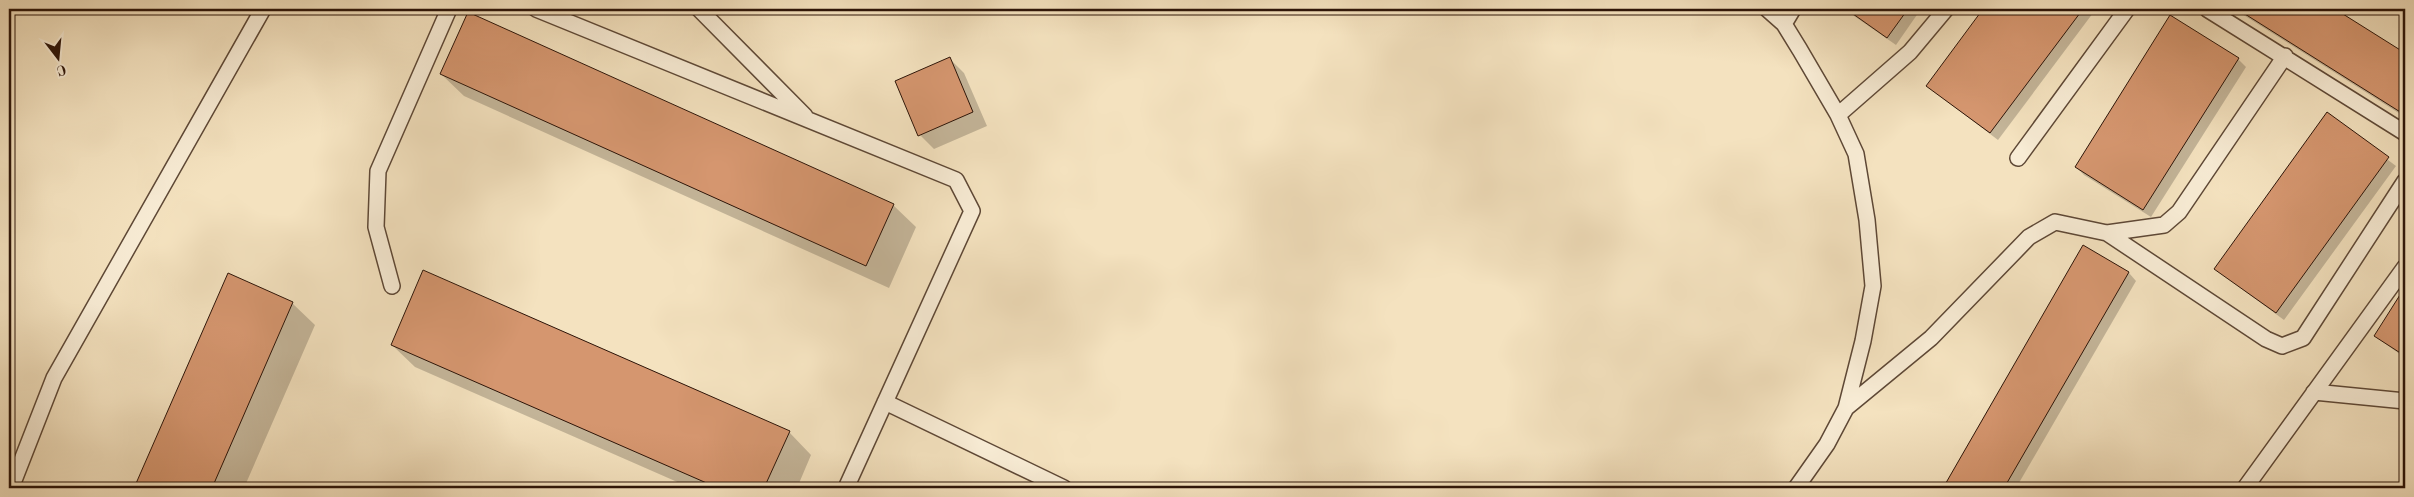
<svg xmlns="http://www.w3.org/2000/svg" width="2414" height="497" viewBox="0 0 2414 497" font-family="'Old Standard TT',serif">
	<rect width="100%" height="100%" fill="#f4e2bf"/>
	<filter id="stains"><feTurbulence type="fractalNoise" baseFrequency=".004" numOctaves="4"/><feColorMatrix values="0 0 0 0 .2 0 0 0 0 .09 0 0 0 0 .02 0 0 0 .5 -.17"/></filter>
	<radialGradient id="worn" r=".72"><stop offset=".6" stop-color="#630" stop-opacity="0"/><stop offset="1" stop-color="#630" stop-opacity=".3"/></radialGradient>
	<!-- shadow -->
	<path fill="#0003" d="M 1844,9 L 1921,9 L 1896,45 Z
		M 1985,9 L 2096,9 L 1998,140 L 1927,86 Z
		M 2234,9 L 2332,9 L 2405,55 L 2405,117 Z
		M 2392,9 L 2405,9 L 2405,17 Z
		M 950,59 L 964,73 L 987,126 L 934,149 L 920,135 Z
		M 2238,59 L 2246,67 L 2151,217 L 2084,175 L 2076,167 Z
		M 441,74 L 893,205 L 916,227 L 889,288 L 464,96 Z
		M 2327,114 L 2396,166 L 2284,320 L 2215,269 Z
		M 2084,247 L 2129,273 L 2136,281 L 2016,488 L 1944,488 Z
		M 229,275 L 292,303 L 315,325 L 244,488 L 136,488 Z
		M 2405,290 L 2405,358 L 2375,336 Z
		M 392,345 L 789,432 L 811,455 L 797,488 L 691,488 L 415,367 Z"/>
	<!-- building -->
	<path fill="#d5966f" stroke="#2c1408" d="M 1846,9 L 1908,9 L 1887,38 Z
		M 1983,9 L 2083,9 L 1990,133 L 1926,86 Z
		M 2237,9 L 2335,9 L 2405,53 L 2405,115 Z
		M 2395,9 L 2405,9 L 2405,16 Z
		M 468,12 L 894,204 L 866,266 L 440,74 Z
		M 2170,15 L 2239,58 L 2143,210 L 2075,167 Z
		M 950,57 L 973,112 L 918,136 L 895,81 Z
		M 2327,112 L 2389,157 L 2276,313 L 2214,269 Z
		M 2083,245 L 2129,272 L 2004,488 L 1943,488 Z
		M 423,270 L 790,431 L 764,488 L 718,488 L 391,345 Z
		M 228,273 L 293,302 L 212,488 L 134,488 Z
		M 2405,287 L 2405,356 L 2374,336 Z"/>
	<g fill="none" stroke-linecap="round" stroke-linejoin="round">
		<defs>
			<path id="lane" d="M 536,9 L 956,180 L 972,211 L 846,488
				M 699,9 L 805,116
				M 1767,9 L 1784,24 L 1800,50 L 1838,115 L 1856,154 L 1867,220 L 1873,286 L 1863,341 L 1846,408 L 1827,444 L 1796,488
				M 2207,9 L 2405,133
				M 1784,24 L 1793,9
				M 1838,115 L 1910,52 L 1946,9
				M 2018,158 L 2127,9
				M 2107,233 L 2164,225 L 2179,212 L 2285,56
				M 392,286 L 376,227 L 378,171 L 449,9
				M 2314,392 L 2405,401
				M 885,402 L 1064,488
				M 1846,408 L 1931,338 L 2029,237 L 2055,222 L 2107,233 L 2266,339 L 2282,346 L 2303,338 L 2405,181
				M 11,488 L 54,378 L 263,9
				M 2245,488 L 2405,267"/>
		</defs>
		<!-- lane casing -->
		<use href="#lane" stroke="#5e4836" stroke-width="18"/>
		<!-- lane -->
		<use href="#lane" stroke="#f8ecd5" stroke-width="15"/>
	</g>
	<!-- margin -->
	<rect width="2414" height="497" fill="none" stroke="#f4e2bf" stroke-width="30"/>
	<rect x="10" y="10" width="2394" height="477" fill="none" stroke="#2c1408" stroke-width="2.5"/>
	<rect x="15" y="15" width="2384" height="467" fill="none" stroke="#2c1408"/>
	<!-- north arrow -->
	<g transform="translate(58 58) rotate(164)" stroke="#f8ecd5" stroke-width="4" paint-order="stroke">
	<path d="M0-4L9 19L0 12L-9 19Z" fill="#2c1408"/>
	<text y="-8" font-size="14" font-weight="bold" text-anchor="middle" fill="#2c1408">С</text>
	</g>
	<rect width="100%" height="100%" filter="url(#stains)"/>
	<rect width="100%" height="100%" fill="url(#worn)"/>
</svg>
